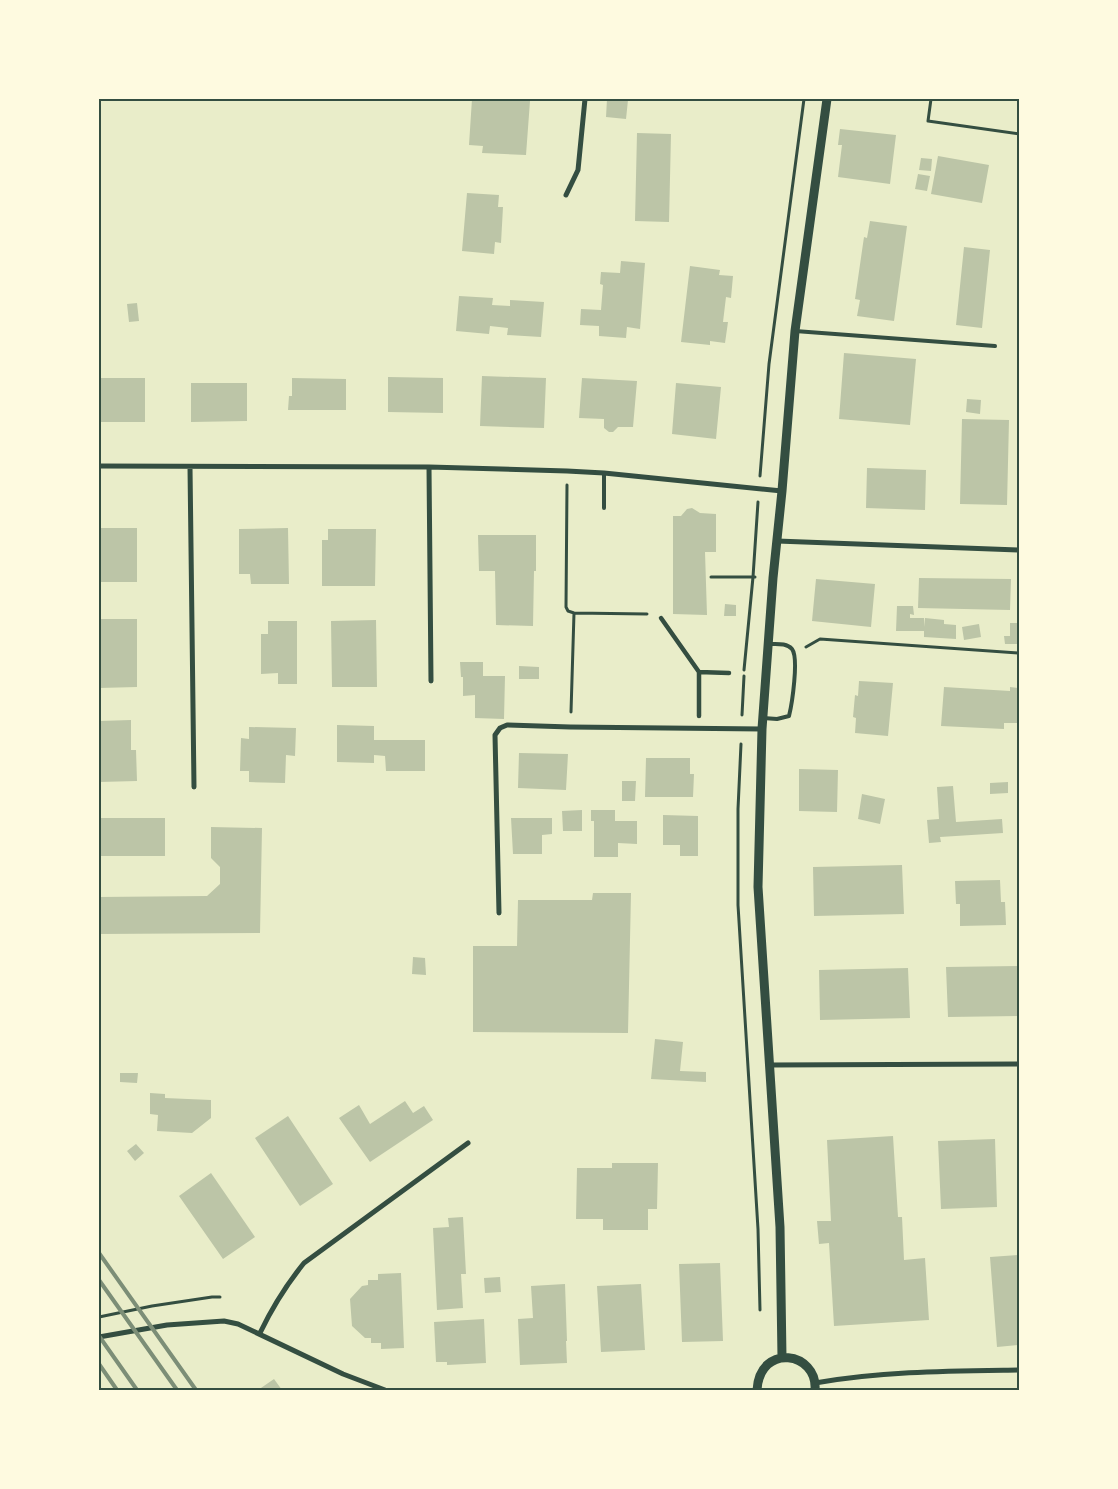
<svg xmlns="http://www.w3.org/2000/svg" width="1118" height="1489" viewBox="0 0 1118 1489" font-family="Raleway,sans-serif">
	<rect width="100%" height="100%" fill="#e9edc9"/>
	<!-- building -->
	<path fill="#bcc5a7" d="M 472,99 L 530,101 L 526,155 L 482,153 L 483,146 L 469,145 Z
		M 607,99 L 628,100 L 626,119 L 606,117 Z
		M 840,129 L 896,135 L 890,184 L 838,177 L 842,145 L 838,145 Z
		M 637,133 L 671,134 L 669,222 L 635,221 Z
		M 938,156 L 989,165 L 982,203 L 931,194 Z
		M 921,158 L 932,159 L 931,171 L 919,170 Z
		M 918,174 L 930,176 L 927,191 L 915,189 Z
		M 467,193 L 499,195 L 498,207 L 503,207 L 501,243 L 495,242 L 494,254 L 462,251 Z
		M 870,221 L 907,226 L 894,321 L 857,316 L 860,300 L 855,299 L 864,237 L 867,238 Z
		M 964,247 L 990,250 L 982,328 L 956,325 Z
		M 621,261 L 645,263 L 640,329 L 627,327 L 626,338 L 599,336 L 599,326 L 580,325 L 581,309 L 601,310 L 603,285 L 600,284 L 601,272 L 620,273 Z
		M 690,266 L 720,270 L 719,275 L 733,276 L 731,298 L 726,297 L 723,322 L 728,322 L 725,343 L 710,341 L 710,345 L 681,342 Z
		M 459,296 L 493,298 L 492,305 L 510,306 L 510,300 L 544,302 L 541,337 L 507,335 L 508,328 L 490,326 L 489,334 L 456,331 Z
		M 137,303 L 139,321 L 129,322 L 127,304 Z
		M 844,353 L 916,359 L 910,425 L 839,419 Z
		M 482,376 L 546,378 L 544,428 L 480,426 Z
		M 388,377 L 443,378 L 443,413 L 388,412 Z
		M 99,378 L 145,378 L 145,422 L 99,422 Z
		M 292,378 L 346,379 L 346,410 L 288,410 L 289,396 L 292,396 Z
		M 582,378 L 637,381 L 633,427 L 618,427 L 613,432 L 609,432 L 604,428 L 604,419 L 579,418 Z
		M 191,383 L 247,383 L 247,421 L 191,422 Z
		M 676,383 L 721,387 L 716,439 L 672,434 Z
		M 967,399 L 981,400 L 980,414 L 966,412 Z
		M 962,419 L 1009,420 L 1007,505 L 960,504 Z
		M 867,468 L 926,470 L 925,510 L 866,508 Z
		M 692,508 L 700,513 L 716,514 L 716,552 L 705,552 L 707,615 L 673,614 L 673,516 L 681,516 L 687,509 Z
		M 99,528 L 137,528 L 137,582 L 99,582 Z
		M 288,528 L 289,584 L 251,584 L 250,574 L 239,574 L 239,529 Z
		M 328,529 L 376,529 L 375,586 L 322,586 L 322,540 L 328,540 Z
		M 478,535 L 536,535 L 536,571 L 534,571 L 533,626 L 496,625 L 495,571 L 479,571 Z
		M 919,578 L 1011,579 L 1010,610 L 918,608 Z
		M 816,579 L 875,584 L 871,627 L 812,621 Z
		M 725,604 L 736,605 L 736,616 L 724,616 Z
		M 897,606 L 913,606 L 914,615 L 910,614 L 910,618 L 924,618 L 924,627 L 925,618 L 944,620 L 944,624 L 956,625 L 956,639 L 924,637 L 924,631 L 896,631 Z
		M 99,619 L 137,619 L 137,687 L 99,688 Z
		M 376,620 L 377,687 L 332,687 L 331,621 Z
		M 268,621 L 297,621 L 297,684 L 278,684 L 278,673 L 261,674 L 261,634 L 268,634 Z
		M 1010,623 L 1019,623 L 1019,644 L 1005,644 L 1004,636 L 1010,636 Z
		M 979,624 L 981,637 L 964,640 L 962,627 Z
		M 460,662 L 483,662 L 483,676 L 505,676 L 504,719 L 475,718 L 475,695 L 463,696 L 463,677 L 461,677 Z
		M 519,666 L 539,667 L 539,679 L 519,679 Z
		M 859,681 L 893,683 L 888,736 L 855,733 L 856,718 L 853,717 L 855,695 L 858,696 Z
		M 944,687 L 1010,691 L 1010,687 L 1019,688 L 1019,723 L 1004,723 L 1004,729 L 941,726 Z
		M 131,720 L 131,750 L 136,750 L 137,781 L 99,782 L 99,721 Z
		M 337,725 L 374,726 L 374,740 L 425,740 L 425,771 L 386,771 L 385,756 L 374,755 L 374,763 L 337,762 Z
		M 249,727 L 296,728 L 295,756 L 286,755 L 285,783 L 249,782 L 249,771 L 240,771 L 241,738 L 249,739 Z
		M 519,753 L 568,754 L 566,790 L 518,788 Z
		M 646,758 L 690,758 L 690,774 L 694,774 L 693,797 L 645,797 Z
		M 799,769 L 838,770 L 837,812 L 799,811 Z
		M 622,781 L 636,781 L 635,801 L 622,801 Z
		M 1008,782 L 1008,793 L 990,794 L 990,783 Z
		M 953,786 L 956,822 L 1002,819 L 1003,833 L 940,837 L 941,842 L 929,843 L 927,820 L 939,819 L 937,787 Z
		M 862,794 L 885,799 L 880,824 L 858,819 Z
		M 582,810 L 582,831 L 563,831 L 562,811 Z
		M 591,810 L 615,810 L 615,821 L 637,821 L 637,844 L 618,843 L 618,857 L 594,857 L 594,821 L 591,821 Z
		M 663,815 L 698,816 L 698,856 L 680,856 L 680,845 L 663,845 Z
		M 99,818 L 165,818 L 165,856 L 99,856 Z
		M 511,818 L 552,818 L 552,834 L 542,835 L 542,854 L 513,854 Z
		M 211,827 L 262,828 L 260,933 L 99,934 L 99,897 L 207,896 L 220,884 L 220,867 L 211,858 Z
		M 902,865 L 904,914 L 814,916 L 813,867 Z
		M 1000,880 L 1001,902 L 1005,902 L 1006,925 L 960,926 L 960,904 L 956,904 L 955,881 Z
		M 593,893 L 631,893 L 628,1033 L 473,1032 L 473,946 L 517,946 L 518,900 L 592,900 Z
		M 413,957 L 425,958 L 426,975 L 412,974 Z
		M 1019,966 L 1019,1016 L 948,1017 L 946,967 Z
		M 908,968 L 910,1018 L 820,1020 L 819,970 Z
		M 655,1039 L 683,1042 L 680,1071 L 706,1072 L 706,1082 L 651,1079 Z
		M 120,1073 L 138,1073 L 137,1083 L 120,1082 Z
		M 150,1093 L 165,1094 L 165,1098 L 211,1100 L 211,1118 L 192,1133 L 157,1131 L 158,1115 L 150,1114 Z
		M 405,1101 L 413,1113 L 424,1106 L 433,1120 L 370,1162 L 339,1118 L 359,1105 L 370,1124 Z
		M 288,1116 L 333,1184 L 300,1206 L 255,1138 Z
		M 893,1136 L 898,1217 L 902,1217 L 904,1260 L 925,1258 L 929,1320 L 834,1326 L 829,1243 L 819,1244 L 817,1221 L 831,1221 L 827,1140 Z
		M 995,1139 L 997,1207 L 941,1209 L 938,1141 Z
		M 136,1144 L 144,1153 L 135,1161 L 127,1151 Z
		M 612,1163 L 658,1163 L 657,1209 L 648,1209 L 648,1230 L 603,1230 L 603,1219 L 576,1219 L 577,1168 L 612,1168 Z
		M 211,1173 L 255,1237 L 223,1259 L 179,1196 Z
		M 463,1217 L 466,1274 L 461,1274 L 463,1308 L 437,1310 L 433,1228 L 449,1227 L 448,1218 Z
		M 1019,1255 L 1019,1345 L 997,1347 L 990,1257 Z
		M 720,1263 L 723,1341 L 682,1342 L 679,1264 Z
		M 401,1273 L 404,1348 L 381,1349 L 381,1343 L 371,1343 L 371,1338 L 365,1338 L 352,1326 L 350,1299 L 362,1286 L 368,1285 L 368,1280 L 378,1280 L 378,1274 Z
		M 500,1277 L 501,1292 L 485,1293 L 484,1278 Z
		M 565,1284 L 567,1341 L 566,1341 L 567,1363 L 520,1365 L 518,1319 L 533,1318 L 531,1286 Z
		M 641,1284 L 645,1350 L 601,1352 L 597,1286 Z
		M 484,1319 L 486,1363 L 447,1365 L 447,1362 L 436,1362 L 434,1322 Z
		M 274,1379 L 282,1390 L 258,1390 Z"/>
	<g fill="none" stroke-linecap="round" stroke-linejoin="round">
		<!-- path -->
		<path stroke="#344e41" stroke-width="3" d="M 931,99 L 928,121 L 1019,134
			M 760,476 L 769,364 L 804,99
			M 567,485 L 566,607 L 568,611 L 574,613 L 647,614
			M 711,577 L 755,577
			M 806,647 L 820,639 L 1019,653
			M 744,670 L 753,577 L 758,502
			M 571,712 L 574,613
			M 742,715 L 744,676
			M 741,744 L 738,809 L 738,905 L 758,1229 L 760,1310
			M 99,1317 L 152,1306 L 212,1297 L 220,1297"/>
		<!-- service -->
		<path stroke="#344e41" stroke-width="4" d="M 795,331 L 995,346
			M 604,508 L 604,473
			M 763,718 L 777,719 L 789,716 C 792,704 799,658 792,649 C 787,643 778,644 770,644"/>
		<!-- pedestrian -->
		<path stroke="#344e41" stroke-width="4.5" d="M 661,618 L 699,672 L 729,673
			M 699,716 L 699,672"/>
		<!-- minor -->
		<path stroke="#344e41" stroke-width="5" d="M 566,195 L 578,170 L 585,99
			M 99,466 L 429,467 L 567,471 L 604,473 L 782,491
			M 190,467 L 194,787
			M 429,467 L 431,681
			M 777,541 L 1019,550
			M 499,913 L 495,735 L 500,728 L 507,725 L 570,727 L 762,729
			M 770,1065 L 1019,1064
			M 260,1333 C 272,1308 287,1284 304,1263 L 468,1143
			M 99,1337 L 167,1325 L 224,1321 L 238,1324 L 343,1374 L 385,1390
			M 815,1383 C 883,1371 951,1371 1019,1370"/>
		<!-- tertiary -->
		<path stroke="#344e41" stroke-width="9" d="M 782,1357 L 780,1227 L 758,887 L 762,729 L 773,578 L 782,491 L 795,331 L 827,99
			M 757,1390 C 760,1342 818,1352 815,1390"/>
		<!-- rail -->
		<path stroke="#7c8e77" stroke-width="4" d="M 99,1253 L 196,1390
			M 99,1280 L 177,1390
			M 99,1336 L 137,1390
			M 99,1364 L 117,1390"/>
	</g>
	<!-- border -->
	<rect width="1118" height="1489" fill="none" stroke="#fefae0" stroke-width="200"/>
	<rect x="100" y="100" width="918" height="1289" fill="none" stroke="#344e41" stroke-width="2"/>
</svg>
